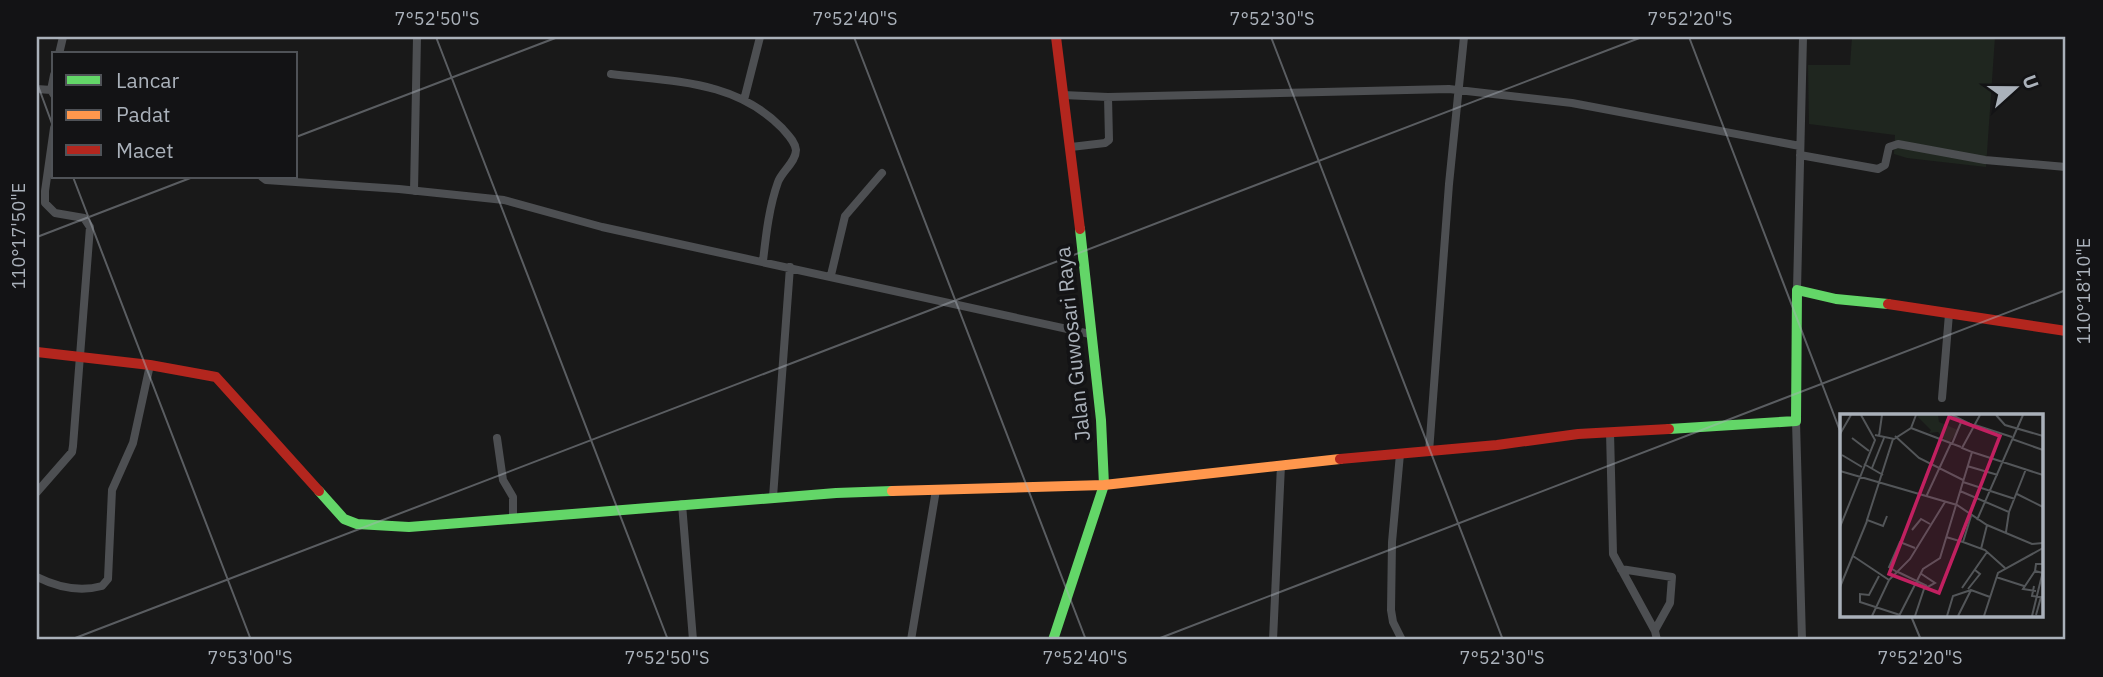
<svg xmlns="http://www.w3.org/2000/svg" width="2103" height="677" viewBox="0 0 2103 677" font-family="'IBM Plex Sans',sans-serif">
	<rect width="100%" height="100%" fill="#191919"/>
	<!-- green -->
	<path fill="#1f261f" d="M 1852,37 L 1995,37 L 1986,167 L 1907,158 L 1894,154 L 1895,135 L 1809,124 L 1808,65 L 1850,65 Z"/>
	<g fill="none" stroke-linecap="round" stroke-linejoin="round">
		<!-- street -->
		<path stroke="#4d4f52" stroke-width="8" d="M 59,54 L 63,37
			M 611,74 C 674,82 735,80 782,128 C 787,134 795,141 796,150 C 796,162 782,171 778,182 C 769,207 766,235 763,261
			M 37,89 L 51,90 L 54,95
			M 51,90 L 54,75
			M 1063,95 L 1108,97 L 1449,89 L 1572,103 L 1800,146
			M 744,100 L 760,37
			M 1071,147 L 1105,143 L 1109,140 L 1108,97
			M 1800,155 L 1878,169 L 1885,165 L 1889,147 L 1898,144 L 1985,160 L 2066,167
			M 262,177 L 266,180 L 399,189 L 504,200 L 602,227 L 1090,334
			M 414,191 L 417,37
			M 831,275 L 845,216 L 882,173
			M 1797,290 L 1803,37
			M 1942,398 L 1949,314
			M 1796,421 L 1802,640
			M 1610,432 L 1613,554 L 1655,631 L 1657,640
			M 497,438 L 503,480 L 513,497 L 513,519
			M 1429,452 L 1449,184 L 1464,37
			M 1400,454 L 1392,542 L 1391,610 L 1393,622 L 1402,640
			M 37,492 L 72,452 L 73,446 L 90,227 L 84,218 L 55,213 L 45,203 L 45,191 L 54,128
			M 773,497 L 790,267
			M 682,504 L 693,640
			M 1621,569 L 1672,577 L 1670,603 L 1655,630
			M 37,577 C 57,587 80,592 102,586 L 108,579 L 112,490 L 133,443 L 150,365
			M 911,640 L 936,490
			M 1273,640 L 1281,465"/>
		<!-- fast -->
		<path stroke="#63d668" stroke-width="10" d="M 1669,429 L 1796,421 L 1797,290 L 1836,299 L 1888,304
			M 319,491 L 344,519 L 357,524 L 409,527 L 836,493 L 892,491
			M 1053,640 L 1104,485 L 1101,420 L 1080,229"/>
		<!-- slow -->
		<path stroke="#ff974d" stroke-width="10" d="M 892,491 L 1104,485 L 1340,459"/>
		<!-- jam -->
		<path stroke="#b3261e" stroke-width="10" d="M 1056,37 L 1080,229
			M 1888,304 L 2066,331
			M 37,352 L 150,365 L 216,377 L 319,491
			M 1340,459 L 1497,445 L 1578,434 L 1669,429"/>
	</g>
	<!-- ticks -->
	<path fill="none" stroke="#aab1ba" stroke-width="2" stroke-opacity="0.45" d="M 436,37 L 668,640M 854,37 L 1086,640M 1271,37 L 1503,640M 1689,37 L 1842,436M 37,83 L 54,129M 296,137 L 558,37M 73,177 L 251,640M 37,237 L 193,177M 1911,616 L 1921,640M 70,640 L 1642,37M 1155,640 L 2066,290"/>
	<g text-anchor="middle" dominant-baseline="central" stroke-width="7" stroke-linejoin="round" paint-order="stroke">
		<!-- street labels -->
		<g font-size="21" fill="#aab1ba" stroke="#131315">
			<text transform="translate(1072 344) rotate(-96)">Jalan Guwosari Raya</text>
		</g>
	</g>
	<!-- overview -->
	<g transform="translate(1840 414)">
		<rect width="203" height="203" fill="#191919"/>
		<path d="M 76,1 L 98,1 L 99,8 L 118,16 L 110,28 L 105,26 L 98,18 L 89,19 L 91,16 Z" fill="#1f261f"/>
		<path fill="none" stroke="#535659" stroke-width="2" d="M 112,1 L 134,12M 156,1 L 165,11 L 203,22M 135,11 L 172,23M 71,14 L 121,33M 0,20 L 11,1M 35,21 L 54,25 L 71,14 L 76,1M 39,22 L 42,1M 55,22 L 79,44 L 123,66M 12,24 L 29,37M 172,25 L 203,36M 112,30 L 122,6M 132,38 L 203,61M 2,41 L 22,53M 24,50 L 43,61M 127,52 L 158,61M 32,54 L 44,24M 0,57 L 117,91 L 147,111 L 192,130 L 203,129M 123,68 L 175,85M 120,77 L 169,98 L 166,118M 177,80 L 203,93M 86,83 L 111,29M 169,98 L 186,55M 47,102 L 43,112 L 27,106 L 53,25M 137,106 L 183,1M 0,113 L 35,26 L 21,1M 72,116 L 81,105 L 90,110M 106,123 L 123,128 L 131,102M 123,128 L 145,136 L 165,154M 141,135 L 147,111M 13,142 L 49,166M 203,150 L 196,150 L 195,157 L 203,159M 195,157 L 183,175 L 196,177M 57,158 L 49,153 L 60,128 L 75,134M 58,158 L 87,172M 39,162 L 29,181 L 20,180 L 20,188 L 60,201M 156,163 L 184,172M 194,172 L 192,182 L 201,183 L 196,201M 0,173 L 27,107M 122,174 L 147,138M 128,175 L 140,160 L 135,156M 32,202 L 49,166 L 70,145 L 105,88M 59,202 L 83,155 L 100,144 L 132,38 L 122,34 L 140,1M 75,202 L 84,175 L 95,169 L 80,159M 107,202 L 113,182 L 131,176M 118,202 L 131,176 L 150,183M 144,202 L 158,159 L 203,134M 192,202 L 203,157"/>
		<path fill="#c12060" fill-opacity="0.15" stroke="#c12060" stroke-width="3.5" d="M 109,3 L 160,22 L 99,179 L 49,160 Z"/>
		<rect width="203" height="203" fill="none" stroke="#aab1ba" stroke-width="3.5"/>
	</g>
	<!-- border -->
	<rect width="2103" height="677" fill="none" stroke="#131315" stroke-width="77"/>
	<!-- legend -->
	<rect x="52" y="52" width="245" height="126" fill="#131315" stroke="#4f5257" stroke-width="2"/>
	<rect x="66" y="75" width="35" height="10" fill="#63d668" stroke="#4f5257" stroke-width="2"/>
	<text x="116" y="88" font-size="21" fill="#aab1ba">Lancar</text>
	<rect x="66" y="110" width="35" height="10" fill="#ff974d" stroke="#4f5257" stroke-width="2"/>
	<text x="116" y="122" font-size="21" fill="#aab1ba">Padat</text>
	<rect x="66" y="145" width="35" height="10" fill="#b3261e" stroke="#4f5257" stroke-width="2"/>
	<text x="116" y="158" font-size="21" fill="#aab1ba">Macet</text>
	<!-- north arrow -->
	<g transform="translate(2015 88) rotate(69)" stroke="#131315" stroke-width="5" paint-order="stroke">
	<path d="M0-5L12 26L0 18L-12 26Z" fill="#aab1ba"/>
	<text y="-10" font-size="19" font-weight="bold" text-anchor="middle" fill="#aab1ba">U</text>
	</g>
	<rect x="38" y="38" width="2026" height="600" fill="none" stroke="#aab1ba" stroke-width="2.5"/>
	<g font-size="18" text-anchor="middle" fill="#aab1ba">
		<text x="437" y="25">7°52'50"S</text>
		<text x="855" y="25">7°52'40"S</text>
		<text x="1272" y="25">7°52'30"S</text>
		<text x="1690" y="25">7°52'20"S</text>
		<text transform="translate(19 236) rotate(-90)" y="6">110°17'50"E</text>
		<text transform="translate(2084 291) rotate(-90)" y="6">110°18'10"E</text>
		<text x="250" y="664">7°53'00"S</text>
		<text x="667" y="664">7°52'50"S</text>
		<text x="1085" y="664">7°52'40"S</text>
		<text x="1502" y="664">7°52'30"S</text>
		<text x="1920" y="664">7°52'20"S</text>
	</g>
</svg>
